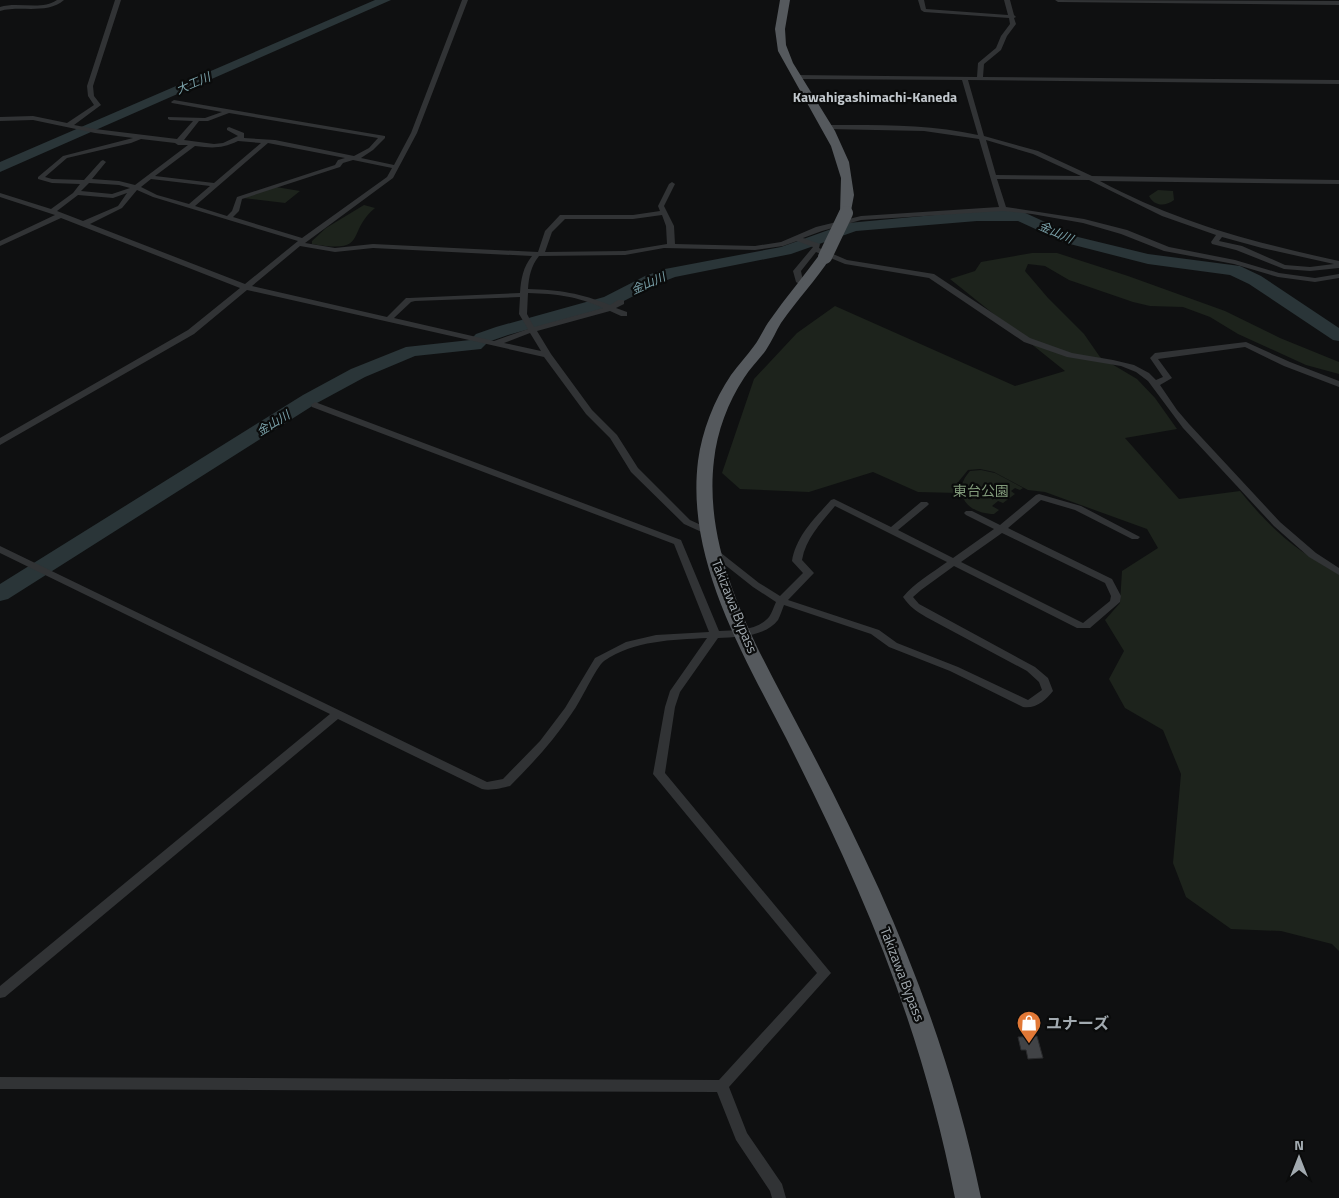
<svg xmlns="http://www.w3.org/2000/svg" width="1339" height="1198" viewBox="0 0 1339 1198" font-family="'Titillium Web','Noto Sans JP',sans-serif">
	<rect width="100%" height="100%" fill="#0f1011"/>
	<!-- green -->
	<path fill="#1d231c" d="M 276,187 L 300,191 L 285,203 L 243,198 Z
		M 1158,190 L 1173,191 L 1174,200 C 1165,207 1154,206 1149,196 Z
		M 364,205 L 375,208 C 345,233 370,254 312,244 L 312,241 L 326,228 Z
		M 1032,253 L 1057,253 L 1128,276 L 1225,311 L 1280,338 L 1339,362 L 1339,374 L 1306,365 L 1238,334 L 1210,317 L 1183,307 L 1150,306 L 1133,302 L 1069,280 L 1045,266 L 1028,264 L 1025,271 L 1048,298 L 1084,334 L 1100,357 L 1137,379 L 1155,398 L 1177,429 L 1125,438 L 1179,499 L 1240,491 C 1272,530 1295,550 1339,574 L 1339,951 L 1332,944 L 1281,931 L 1231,929 L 1186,897 L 1173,863 L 1181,774 L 1163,730 L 1125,708 L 1109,679 L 1124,651 L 1105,620 L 1120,603 L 1122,571 L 1158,548 L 1147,529 L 1045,492 L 1028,490 L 994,472 L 980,469 L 968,470 L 959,481 L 958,493 L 918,492 L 873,472 L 809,492 L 740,489 L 722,473 L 754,379 L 797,333 L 835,306 L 1015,386 L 1065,371 L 950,279 L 975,271 L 981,262 Z
		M 981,470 L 995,473 L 1023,488 L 1020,490 L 1015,488 L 1011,491 L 1015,494 L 1003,503 L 998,501 L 992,506 L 999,510 L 994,514 C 968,514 950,493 970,471 Z"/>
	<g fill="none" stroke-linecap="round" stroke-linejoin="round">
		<!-- river -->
		<path fill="#2a3538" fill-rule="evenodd" d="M 375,0 L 391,0 L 0,172 L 0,162 Z
			M 977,211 L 1021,211 L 1078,237 L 1148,254 L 1240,266 L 1261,276 L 1339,328 L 1339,341 L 1333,340 L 1249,284 L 1230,275 L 1148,264 L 1066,243 L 1018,221 L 977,221 L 856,231 L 791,254 L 675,277 L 657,284 L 616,305 L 508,335 L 488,342 L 481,349 L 415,356 L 365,377 L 317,403 L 8,599 L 0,601 L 0,584 L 303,395 L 351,369 L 406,347 L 470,340 L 476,334 L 496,327 L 604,297 L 645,276 L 665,269 L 781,247 L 848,223 Z"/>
	</g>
	<!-- building -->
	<path fill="#414346" stroke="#292a2c" d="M 1037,1036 L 1043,1058 L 1028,1059 L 1026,1050 L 1021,1050 L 1018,1037 Z"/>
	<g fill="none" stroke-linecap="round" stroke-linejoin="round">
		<!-- minor -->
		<path fill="#313335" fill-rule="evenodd" d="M 57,0 L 64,0 C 47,15 20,5 0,11 L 0,7 C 18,1 41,11 57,0 Z
			M 115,0 L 121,0 L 93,86 L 94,96 L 101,105 L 74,125 L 95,129 L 177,139 L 193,121 L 170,120 L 168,119 L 168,117 L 205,118 L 222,112 L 172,103 L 171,102 L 174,100 L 385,136 L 385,138 L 373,150 L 361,158 L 394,165 L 411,133 L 462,0 L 468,0 L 417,133 L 393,178 L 305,243 L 335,248 L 373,244 L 538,252 L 545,231 L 560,215 L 633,215 L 660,211 L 658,206 L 669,184 L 672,182 L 675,184 L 664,206 L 674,226 L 675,244 L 755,246 L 781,242 L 816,227 L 861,216 L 999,207 L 979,139 L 924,131 L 828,129 L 825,127 L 828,125 C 878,125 929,124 978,135 L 962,80 L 796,79 L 793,77 L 796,75 L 977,77 L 978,63 L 996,48 L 1001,36 L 1010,24 L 1009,18 L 924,12 L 921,10 L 918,0 L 924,0 L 926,9 L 1008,15 L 1004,0 L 1010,0 L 1014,15 L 1016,17 L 1014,18 L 1016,24 L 1007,36 L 1001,50 L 984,64 L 983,77 L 1339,80 L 1339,84 L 968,80 L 984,136 L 1038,151 L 1092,176 L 1339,180 L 1339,184 L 1100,181 C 1179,223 1252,242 1339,261 L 1339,268 L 1310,271 L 1284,269 L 1236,250 L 1212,244 L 1211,242 L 1216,235 L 1162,216 L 1089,180 L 997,179 L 1006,207 L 1084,219 L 1127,230 L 1169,247 L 1235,260 L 1279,273 L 1315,278 L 1339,274 L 1339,278 L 1315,282 L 1278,277 L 1234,264 L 1164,251 L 1121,234 L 1083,223 L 1032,214 L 1003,211 L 861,220 L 822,231 L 803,238 L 820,244 L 819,248 L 847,260 L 934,274 L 1030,338 L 1072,353 L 1113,360 L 1134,365 L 1149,373 L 1156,380 L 1163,377 L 1150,358 L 1155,353 L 1246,342 L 1290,362 L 1339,381 L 1339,387 L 1284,366 L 1245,347 L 1158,359 L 1172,378 L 1160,385 L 1177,410 L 1189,424 L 1280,522 L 1316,553 L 1339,568 L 1339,575 L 1309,557 L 1274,526 L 1183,428 L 1148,381 L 1136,372 L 1121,366 L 1067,357 L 1024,342 L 929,278 L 845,264 L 816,252 L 801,271 L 803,281 L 809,284 L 808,286 L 802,286 L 796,282 L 793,271 L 813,247 L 797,241 L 783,246 L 755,250 L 664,248 L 625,255 L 539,256 C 531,266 529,276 528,289 C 560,290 580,293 610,305 L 618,300 L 624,300 L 624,304 L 616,308 L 627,312 L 627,316 L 621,316 L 610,311 L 537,331 L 551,354 L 592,410 L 617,435 L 638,468 L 690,520 L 712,530 L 714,532 L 712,534 L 706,534 L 684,524 L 631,472 L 610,438 L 586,414 L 544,357 L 247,290 L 194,334 L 0,445 L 0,438 L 188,330 L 240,288 L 61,218 L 0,246 L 0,241 L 55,215 L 0,197 L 0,193 L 51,209 L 73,193 L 80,184 L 52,183 L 38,179 L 38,177 L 63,156 L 133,138 L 95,133 L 33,120 L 0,121 L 0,117 L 33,116 L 67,123 L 94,105 L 88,96 L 87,86 ZM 229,113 L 378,138 L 369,148 L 354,156 L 275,140 L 244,138 L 244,133 L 229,127 L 227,128 L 227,130 L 238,136 L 223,143 L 214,144 L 184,140 L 199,121 L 208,121 ZM 141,139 L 175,143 L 178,145 L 188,145 L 135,185 L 119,181 L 92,179 L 106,162 L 103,160 L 101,161 L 84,180 L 52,179 L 45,177 L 67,158 L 131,143 ZM 986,140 L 1033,154 L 1081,176 L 996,175 ZM 238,141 L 261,143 L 214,183 L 155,176 L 195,146 C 212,148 221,149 238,141 ZM 268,143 L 345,158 L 338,160 L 335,165 L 237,197 L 232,211 L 227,216 L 195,206 ZM 353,160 L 392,168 L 387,177 L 302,238 L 233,217 L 239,211 L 242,199 L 340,167 L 343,163 ZM 151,179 L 210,186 L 189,204 L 157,195 L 141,187 ZM 89,183 L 119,185 L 130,188 L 112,194 L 81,191 ZM 137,190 L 153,197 L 298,241 L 245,284 L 90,224 L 122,208 ZM 127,193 L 118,206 L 83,221 L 57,211 L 78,195 L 113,198 ZM 662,215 L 666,226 L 667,244 L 625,251 L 545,252 L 552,232 L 565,219 L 633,219 ZM 1222,237 L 1262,248 L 1334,264 L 1310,267 L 1285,265 L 1242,246 L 1219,241 ZM 300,246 L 335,252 L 373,248 L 532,256 C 523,267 521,279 520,293 L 409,298 L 406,298 L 387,317 L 252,286 ZM 528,293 C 558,294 576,296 603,308 L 534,327 L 527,314 ZM 520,297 L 519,314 L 528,329 L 494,341 L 394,318 L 411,302 L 415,301 ZM 530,333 L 541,351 L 504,343 Z
			M 315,402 L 681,540 L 719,631 C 735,630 757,631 769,617 C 772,613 774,606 776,602 L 753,587 L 710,553 L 708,551 L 710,549 L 716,549 L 759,583 L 780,596 L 803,573 L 792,561 C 796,536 815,518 831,500 L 834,499 L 891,527 L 921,502 L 927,502 L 929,504 L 927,506 L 898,530 L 953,558 L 994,529 L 966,515 L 964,513 L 966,511 L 972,511 L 1000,525 L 1036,495 L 1039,494 L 1081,506 L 1140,537 L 1138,539 L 1132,539 L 1075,510 L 1041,500 L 1008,528 L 1112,579 L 1121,596 L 1120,602 L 1090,628 L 1077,628 L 954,566 L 921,590 L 913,597 L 919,604 L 1035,667 L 1048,678 L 1053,691 C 1046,700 1036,709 1023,707 L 950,671 L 889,647 L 871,634 L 784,605 C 782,610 780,616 778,620 C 765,637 737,637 718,638 L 680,692 L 675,707 L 665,773 L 831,973 L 729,1087 L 747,1133 L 782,1184 L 786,1198 L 772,1198 L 770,1191 L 736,1140 L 717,1092 L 0,1089 L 0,1077 L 719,1080 L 817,973 L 653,774 L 665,707 L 670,691 L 707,638 C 672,640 635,640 604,661 C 596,667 580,703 572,713 C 554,740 533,763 510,786 C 502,788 490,791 482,789 L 338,719 L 5,997 L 0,998 L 0,986 L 330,714 L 0,553 L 0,546 L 487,782 L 503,779 L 540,741 L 565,708 L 595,658 L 626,642 L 656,635 L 709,632 L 674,544 L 312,407 L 311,405 ZM 835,506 L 947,562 C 932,573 914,583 903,597 C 910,607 916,611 926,617 L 1027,671 L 1039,682 L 1042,690 L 1028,700 L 958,667 L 897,643 L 879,630 L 788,600 L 814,573 L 802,560 C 806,538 821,523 835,506 ZM 1002,533 L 1105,583 L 1111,596 L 1110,601 L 1083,623 L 961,562 Z"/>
		<!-- tertiary -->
		<path fill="#313335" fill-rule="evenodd" d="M 1055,0 L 1339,1 L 1339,5 L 1058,2 Z"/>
		<!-- trunk -->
		<path fill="#55595d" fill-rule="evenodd" d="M 780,0 L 790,0 L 785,29 L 786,45 L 793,63 L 835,131 L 849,162 L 854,195 L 850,216 L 846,217 L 840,213 L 841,178 L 831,146 L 778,51 L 775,29 Z
			M 825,253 L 831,257 C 816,280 797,300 781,323 C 776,331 772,341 766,350 C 759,360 750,368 744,378 C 728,402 717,432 714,460 C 702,560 762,656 806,741 C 832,790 856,839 879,889 C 924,989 959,1091 981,1198 L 955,1198 C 934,1091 901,988 857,888 C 835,837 811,788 786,738 C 743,654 686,560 698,461 C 702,431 714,400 731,375 C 738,365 747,356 754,346 C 760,338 764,328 770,320 C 786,297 804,276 820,254 Z"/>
		<!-- trunk-bridge -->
		<path stroke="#55595d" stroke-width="14" d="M 825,257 L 846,213"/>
	</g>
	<!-- icons -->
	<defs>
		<symbol id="shop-pin" viewBox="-11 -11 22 30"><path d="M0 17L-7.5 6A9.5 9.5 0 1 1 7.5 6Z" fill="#e17836" stroke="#0a0b0b"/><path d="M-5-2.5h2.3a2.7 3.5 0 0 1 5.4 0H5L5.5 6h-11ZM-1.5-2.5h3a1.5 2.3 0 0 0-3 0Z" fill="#fff"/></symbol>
	</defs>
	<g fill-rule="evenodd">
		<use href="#shop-pin" x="1015" y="1009" width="28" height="38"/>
	</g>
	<g text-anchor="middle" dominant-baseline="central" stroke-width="4.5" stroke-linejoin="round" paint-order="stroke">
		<!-- far-water labels -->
		<g font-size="12" font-style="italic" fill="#7aa1a9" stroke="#0a0b0b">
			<text transform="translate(193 83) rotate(-23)">大工川</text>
			<text transform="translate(1056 232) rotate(24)">金山川</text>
			<text transform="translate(648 283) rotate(-24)">金山川</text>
			<text transform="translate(273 423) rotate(-32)">金山川</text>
		</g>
		<!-- far-quarter labels -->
		<g font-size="14" font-weight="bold" fill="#c2c8cd" stroke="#0a0b0b">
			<text x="875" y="96">Kawahigashimachi-Kaneda</text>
		</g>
		<!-- park labels -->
		<g font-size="14" fill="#819a7a" stroke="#0a0b0b">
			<text x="981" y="490">東台公園</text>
		</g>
		<!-- street labels -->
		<g font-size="14" fill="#a2aab0" stroke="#0a0b0b">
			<text transform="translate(735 606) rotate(68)">Takizawa Bypass</text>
			<text transform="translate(903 974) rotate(69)">Takizawa Bypass</text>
		</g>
		<!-- near-poi labels -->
		<g font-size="16" font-weight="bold" fill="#a2aab0" stroke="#0a0b0b" text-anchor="start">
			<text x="1046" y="1023">ユナーズ</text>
		</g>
	</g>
	<!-- north arrow -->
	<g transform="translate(1299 1158)" stroke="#0a0b0b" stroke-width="4" paint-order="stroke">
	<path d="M0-4L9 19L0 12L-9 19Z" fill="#a2aab0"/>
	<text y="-8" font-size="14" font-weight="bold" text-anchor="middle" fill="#a2aab0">N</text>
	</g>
</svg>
